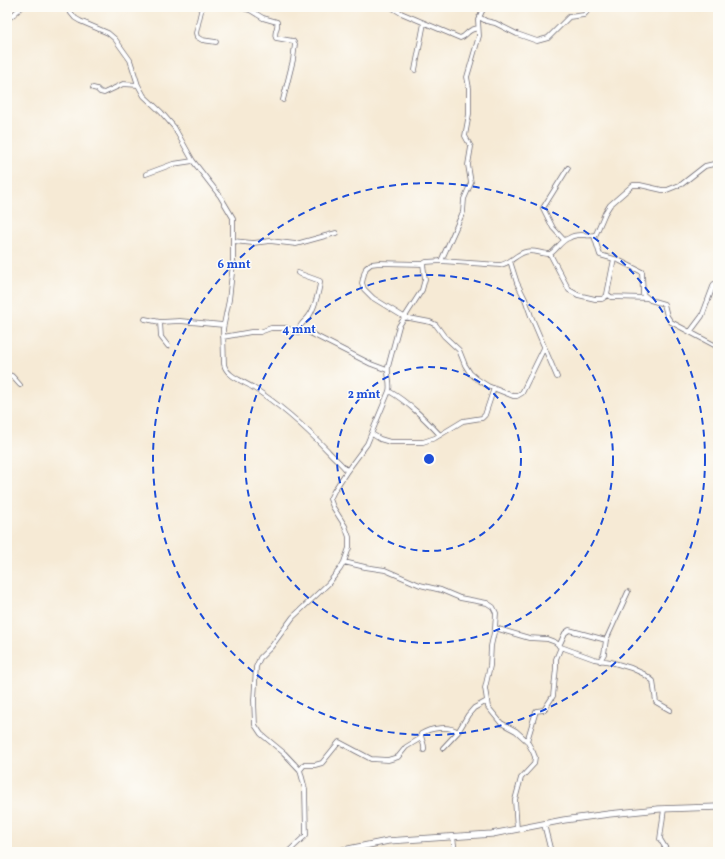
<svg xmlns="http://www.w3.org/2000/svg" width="725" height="859" viewBox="0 0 725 859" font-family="Vollkorn,serif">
	<rect width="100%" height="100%" fill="#fdfcf7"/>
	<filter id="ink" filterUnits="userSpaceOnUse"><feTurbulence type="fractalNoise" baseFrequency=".025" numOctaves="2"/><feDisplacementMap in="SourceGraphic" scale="8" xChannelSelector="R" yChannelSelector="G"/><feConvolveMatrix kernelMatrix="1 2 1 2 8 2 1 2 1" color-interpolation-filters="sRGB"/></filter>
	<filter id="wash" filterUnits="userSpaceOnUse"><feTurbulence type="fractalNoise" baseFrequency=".012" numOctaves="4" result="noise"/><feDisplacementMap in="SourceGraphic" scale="16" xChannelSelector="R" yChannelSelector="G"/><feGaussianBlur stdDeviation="0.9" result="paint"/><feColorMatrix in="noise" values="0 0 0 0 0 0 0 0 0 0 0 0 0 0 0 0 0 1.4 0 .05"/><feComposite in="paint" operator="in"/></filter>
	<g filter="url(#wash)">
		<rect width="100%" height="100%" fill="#f6ead5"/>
	</g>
	<g filter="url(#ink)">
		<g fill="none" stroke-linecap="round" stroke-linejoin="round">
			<defs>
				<path id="minor" d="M 66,7 L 75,18 L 80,21 L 108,33 L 115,39 L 130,60 L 138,85 L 144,96 L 161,112 L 174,127 L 193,161 L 220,196 L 233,218 L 233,264 L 229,300 L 223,329 L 224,364 C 226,376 243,381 252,387 C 279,404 306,428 328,451 C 334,458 342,464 347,471 L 334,491 L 330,499 L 333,507 L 345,526 L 349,537 L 349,548 L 344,562 L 340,569 L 328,584 L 293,617 L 271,647 L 260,658 L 256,667 L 254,700 L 255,725 L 261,734 L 284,753 L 300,770 L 305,789 L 306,835 L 288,852
					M 202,7 L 196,33 L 197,37 L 202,40 L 216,42
					M 240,7 L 250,10 L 263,18 L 277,22 C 279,27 273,33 276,38 L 293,41 L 295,44 L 293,60 L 283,100
					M 391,7 L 401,13 L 460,38 C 468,36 465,30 478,28
					M 713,7 L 714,7
					M 479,17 L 486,21 L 495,23 L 517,34 L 537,41 L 548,38 L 569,17 L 584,15 L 591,7
					M 7,20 L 22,7
					M 415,70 L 424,23
					M 93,88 L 97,89 L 100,92 L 104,93 L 123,84 L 138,85
					M 146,174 L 173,164 L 193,161
					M 594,236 L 600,255 L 618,260 L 642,272 L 643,294 L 650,300 L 664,304 L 667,316 L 671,322 L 718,347
					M 564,240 L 553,228 L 543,208 L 568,168
					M 233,241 L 253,243 L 270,241 L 296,244 L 336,233
					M 550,254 L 569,290 L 578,295 L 595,299 L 602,299 L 608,295
					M 614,259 L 607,294 L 611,297 L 647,298
					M 441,261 L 500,265 C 510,264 515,255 525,252 C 533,249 541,254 550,254 C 557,250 560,241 569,238 C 572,236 577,235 581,235 C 586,235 592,237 596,234 L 605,213 L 610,205 L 633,185 L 640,185 L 662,190 L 667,190 L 682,184 L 705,166 L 718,163
					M 510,261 L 517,283 L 525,299 L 531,316 L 557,377
					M 423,264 L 379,263 L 371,264 L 366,268 L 364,274 L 362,283 L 364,289 L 373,298 L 404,317 L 430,322 L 436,325 L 444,336 L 459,350 L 465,365 L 470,373 L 477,379 L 488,386 L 513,396 L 517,396 L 522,393 L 544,348
					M 145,319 L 160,322 L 180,321 L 223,325
					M 160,322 L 161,337 L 168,346
					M 298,332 L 308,332 L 314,335 L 371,364 L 387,370
					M 690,332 L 702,316 L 714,284
					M 223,337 L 251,332 L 260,332 L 271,328 L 286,328 L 298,332 C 299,324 305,322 309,316 C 314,310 319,291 320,283 L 320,281 L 298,273
					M 7,374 L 12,376 L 20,385
					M 389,391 C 409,403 424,418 440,435
					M 372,434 L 380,439 L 390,442 L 423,442 L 435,438 L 463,421 L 482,418 L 485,415 L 494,388
					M 347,471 L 367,444 L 389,391 C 391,383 387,376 388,367 L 399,326 L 422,290 L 425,279 L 423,264 L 426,262 L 441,261 L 463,212 L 464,199 L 471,183 L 468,165 L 471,147 L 465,136 L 469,114 L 469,88 L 467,77 L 479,36 L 478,20 L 484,7
					M 344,562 L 365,567 L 385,570 L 420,585 L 441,590 L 460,598 L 487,603 L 493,607 L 496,613 L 495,628 L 491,646 L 490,666 L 485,688 L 488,707 L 501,723 L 516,731 L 527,741 L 533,752 L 535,757 L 534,764 L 521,778 L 515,800 L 517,829
					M 495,628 L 529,638 L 547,639 L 555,642 L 561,647 L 594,659 L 611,662 L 631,668 L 644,674 L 653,681 L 656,702 L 670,710
					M 559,646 L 565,633 L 569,630 L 606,640
					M 600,661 L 604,654 L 606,640 L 628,592
					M 527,741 L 536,711 L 544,710 L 553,696 L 556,668 L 556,659 L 561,647
					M 443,748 L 458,732 L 468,715 L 474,708 L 487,701
					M 424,750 C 425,744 421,740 421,734 C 430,728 449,725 458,732
					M 300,770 L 304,765 L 315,765 L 322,763 L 339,742 L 371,759 L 388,760 L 398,757 L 406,747 L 421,738
					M 664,809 L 660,839 L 668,852
					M 544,824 L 551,852
					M 453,837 L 455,852"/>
				<path id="secondary" d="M 334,852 L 388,841 L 492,834 L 564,820 L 609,814 L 659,809 L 718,807"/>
			</defs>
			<!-- minor casing -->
			<use href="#minor" stroke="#6c6871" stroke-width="5.5"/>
			<!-- secondary casing -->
			<use href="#secondary" stroke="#6c6871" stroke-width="7"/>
			<!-- minor -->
			<use href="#minor" stroke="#fff" stroke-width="4"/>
			<!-- secondary -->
			<use href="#secondary" stroke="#fff" stroke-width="5.5"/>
		</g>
	</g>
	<!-- distance rings -->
	<g fill="none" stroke="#1d4ed8" stroke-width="2" stroke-dasharray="7 5">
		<circle cx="429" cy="459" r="92"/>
		<circle cx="429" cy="459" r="184"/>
		<circle cx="429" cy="459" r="276"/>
	</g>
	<circle cx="429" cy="459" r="6" fill="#1d4ed8" stroke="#fdfcf7" stroke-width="2"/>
	<g font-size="12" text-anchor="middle" font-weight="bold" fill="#1d4ed8" stroke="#fdfcf7" stroke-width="3" stroke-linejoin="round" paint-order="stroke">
		<text x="234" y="268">6 mnt</text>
		<text x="299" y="333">4 mnt</text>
		<text x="364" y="398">2 mnt</text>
	</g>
	<!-- margin -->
	<rect width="725" height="859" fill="none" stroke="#fdfcf7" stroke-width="24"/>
</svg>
